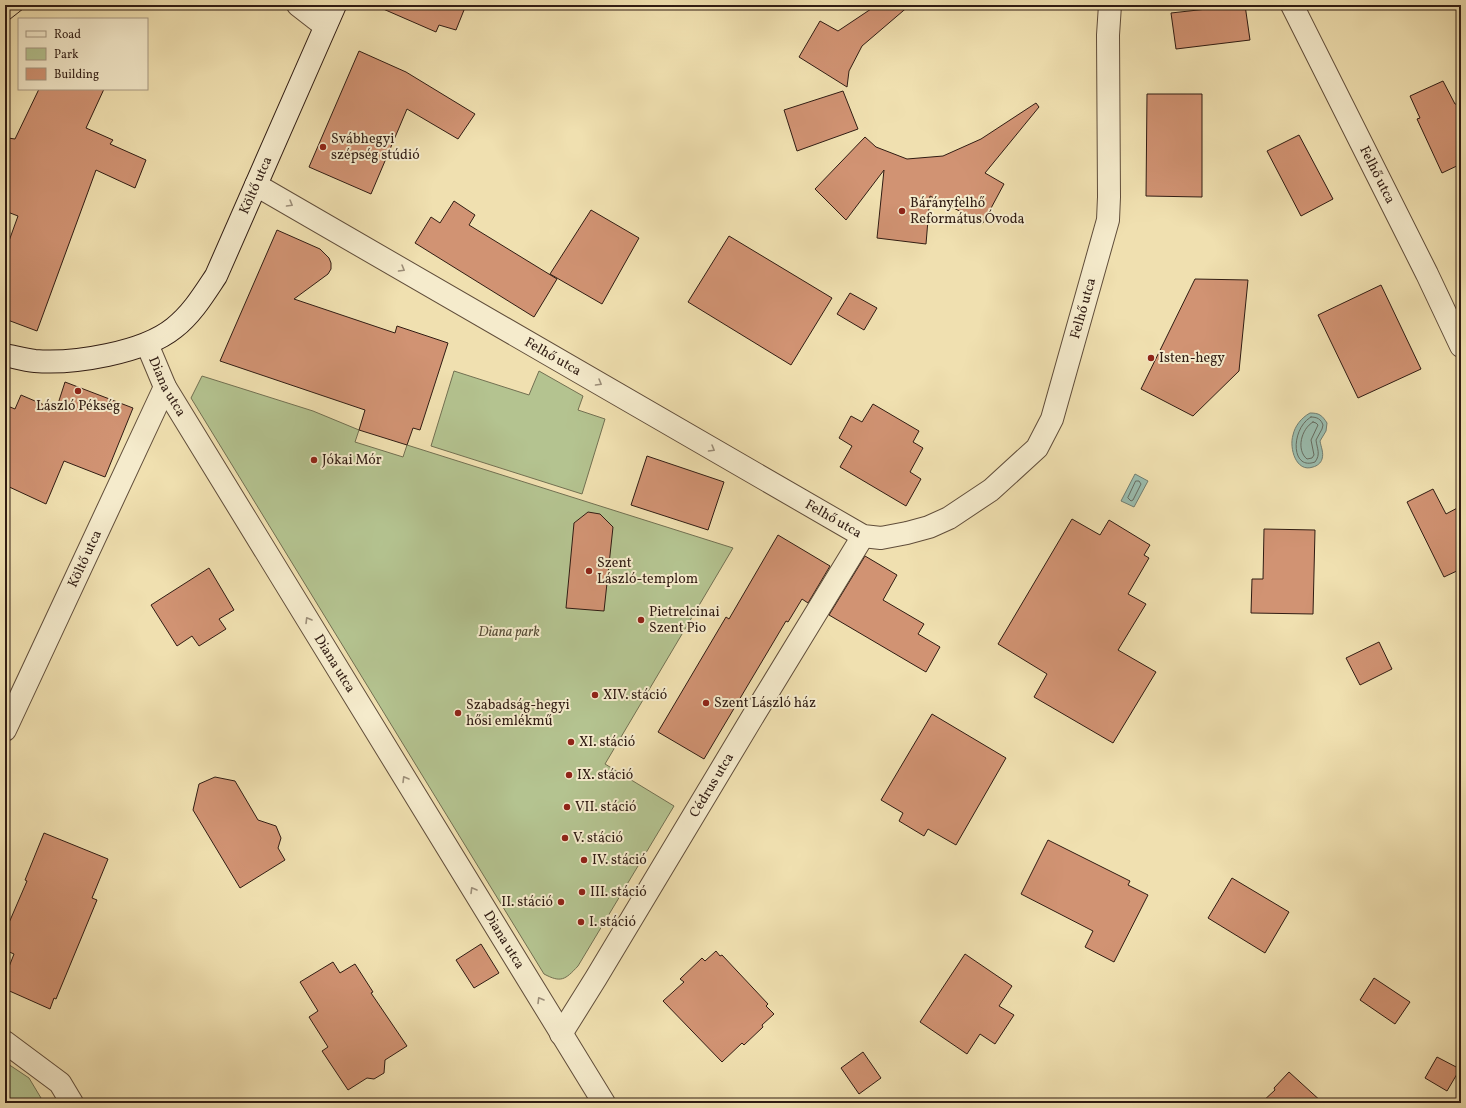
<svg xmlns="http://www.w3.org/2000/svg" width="1466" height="1108" viewBox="0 0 1466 1108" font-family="Vollkorn,serif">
	<rect width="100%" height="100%" fill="#f0e0b0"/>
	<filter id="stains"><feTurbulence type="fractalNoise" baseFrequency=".005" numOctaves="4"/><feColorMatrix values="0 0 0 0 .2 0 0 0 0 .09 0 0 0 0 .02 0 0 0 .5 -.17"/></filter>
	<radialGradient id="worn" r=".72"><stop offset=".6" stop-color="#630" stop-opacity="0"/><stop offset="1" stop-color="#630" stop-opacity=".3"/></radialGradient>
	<!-- green -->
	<path fill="#b4c390" stroke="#727052" d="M 454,371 L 529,395 L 539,371 L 583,396 L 578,410 L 605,419 L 582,494 L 431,446 Z
		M 202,376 L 313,411 L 359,430 L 355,442 L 403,457 L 407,445 L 733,548 L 605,764 L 674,806 L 578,966 C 565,980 561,983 544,974 L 191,398 Z
		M 5,1062 L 29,1078 L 44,1103 L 5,1103 Z"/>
	<!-- water -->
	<path fill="#9abdaf" stroke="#707d71" d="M 1310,413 C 1319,413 1322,415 1327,423 L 1326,431 L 1320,441 C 1321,447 1324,453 1322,459 C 1321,463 1317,466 1313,467 C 1296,473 1289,448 1293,435 C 1295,426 1301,418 1310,413 Z
		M 1135,474 L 1148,481 L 1134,507 L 1121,501 Z"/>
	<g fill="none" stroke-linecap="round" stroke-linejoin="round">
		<!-- shore -->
		<path stroke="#656c61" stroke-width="1" d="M 1311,417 C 1317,417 1321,419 1323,425 L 1322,429 L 1316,440 C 1317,449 1321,454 1315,462 C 1290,471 1291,428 1311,417 Z
			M 1313,422 L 1316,423 L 1318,425 L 1311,440 L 1314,455 L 1312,458 L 1307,459 C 1296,450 1301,429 1313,422 Z
			M 1136,481 L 1139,481 L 1141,484 L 1133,500 L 1131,501 L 1128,498 Z"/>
	</g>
	<!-- building -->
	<path fill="#d19373" stroke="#301c13" d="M 374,5 L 466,5 L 456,30 L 439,25 L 436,32 Z
		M 877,5 L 910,5 L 862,46 L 849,71 L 847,87 L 799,57 L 820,21 L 838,31 Z
		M 1206,5 L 1245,5 L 1250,40 L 1176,49 L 1171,13 L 1207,9 Z
		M 359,51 L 406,72 L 475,114 L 458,139 L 407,109 L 371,194 L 309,167 Z
		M 1443,81 L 1455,104 L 1461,105 L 1461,164 L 1442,173 L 1417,119 L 1420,118 L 1410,96 Z
		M 39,89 L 104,89 L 86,128 L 113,140 L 110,144 L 146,160 L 135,188 L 96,170 L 37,331 L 5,319 L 5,252 L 18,216 L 5,211 L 5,150 L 8,138 L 15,139 Z
		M 843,91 L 858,129 L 797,151 L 784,110 Z
		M 1147,94 L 1202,94 L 1202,197 L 1146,196 Z
		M 1036,103 L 1039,107 L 985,173 L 1004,184 L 983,223 L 930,196 L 926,244 L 877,238 L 884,170 L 846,220 L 815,189 L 865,137 L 876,147 L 907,159 L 943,156 L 981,139 Z
		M 1299,135 L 1333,199 L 1301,216 L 1267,151 Z
		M 454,201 L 475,215 L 469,225 L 557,279 L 534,317 L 415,243 L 431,217 L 440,223 Z
		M 591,210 L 639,238 L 602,304 L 550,274 Z
		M 277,230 L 320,249 L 329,258 L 331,263 L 331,269 L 328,274 L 294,299 L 395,333 L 397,326 L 448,343 L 420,430 L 413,428 L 407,445 L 359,430 L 365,410 L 220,361 Z
		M 729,236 L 832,298 L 791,365 L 688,302 Z
		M 1195,279 L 1248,280 L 1239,371 L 1193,416 L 1141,389 Z
		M 1381,285 L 1421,369 L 1358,398 L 1318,315 Z
		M 850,293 L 877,308 L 864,330 L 837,314 Z
		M 65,382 L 133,408 L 105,477 L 64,461 L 46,504 L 5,485 L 5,405 L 15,409 L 21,395 L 56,410 Z
		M 873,404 L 919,431 L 913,442 L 923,448 L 910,472 L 921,479 L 906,506 L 840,467 L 852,446 L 839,438 L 851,416 L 862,422 Z
		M 647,456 L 724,482 L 708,530 L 631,505 Z
		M 1433,489 L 1446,514 L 1461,506 L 1461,569 L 1444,577 L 1407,502 Z
		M 588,512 L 600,514 L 613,527 L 604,611 L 566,608 L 574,523 Z
		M 1072,519 L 1100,535 L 1109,520 L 1150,545 L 1144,555 L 1149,558 L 1128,594 L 1146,604 L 1118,650 L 1156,672 L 1113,743 L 1034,697 L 1047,674 L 998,644 Z
		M 1264,529 L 1315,530 L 1313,614 L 1251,613 L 1252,579 L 1263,579 Z
		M 778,535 L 830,566 L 808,603 L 802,599 L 788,622 L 786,621 L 704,759 L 658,732 L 726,617 L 729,619 Z
		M 865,556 L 897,575 L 883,600 L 924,624 L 918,634 L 940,647 L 926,672 L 829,615 Z
		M 209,568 L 234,610 L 219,619 L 226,629 L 199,646 L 192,636 L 177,646 L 151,605 Z
		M 1379,642 L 1392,669 L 1360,685 L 1346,658 Z
		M 932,714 L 1006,758 L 956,845 L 928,829 L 924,836 L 899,821 L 903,813 L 881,800 Z
		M 215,777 L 235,781 L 258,820 L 276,826 L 281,838 L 278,848 L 285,860 L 240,888 L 193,810 L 199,784 Z
		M 44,833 L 108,859 L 92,898 L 97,900 L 56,999 L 54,998 L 50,1009 L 5,989 L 5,977 L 14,954 L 5,950 L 5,932 L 27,881 L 25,880 Z
		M 1048,840 L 1130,881 L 1128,885 L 1148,895 L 1114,962 L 1085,947 L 1093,931 L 1021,894 Z
		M 1232,878 L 1289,912 L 1265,953 L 1208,918 Z
		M 481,944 L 499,973 L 474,988 L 456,960 Z
		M 716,951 L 720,956 L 722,955 L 768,1004 L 766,1006 L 774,1014 L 762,1025 L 763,1027 L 744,1045 L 742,1043 L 722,1062 L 663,1001 L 684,982 L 680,979 L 702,958 L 705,961 Z
		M 965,954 L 1012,986 L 999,1006 L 1014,1015 L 995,1044 L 980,1034 L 967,1054 L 920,1022 Z
		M 333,962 L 340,973 L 355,964 L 373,992 L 371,993 L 407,1046 L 385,1060 L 384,1073 L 374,1079 L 367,1078 L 348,1090 L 322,1051 L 328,1047 L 309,1017 L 318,1011 L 300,982 Z
		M 1374,978 L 1410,1002 L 1395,1024 L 1360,1000 Z
		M 863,1052 L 881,1078 L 859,1094 L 841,1068 Z
		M 1437,1057 L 1460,1069 L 1447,1091 L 1425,1078 Z
		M 1289,1072 L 1323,1103 L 1261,1103 L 1275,1090 L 1274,1088 Z"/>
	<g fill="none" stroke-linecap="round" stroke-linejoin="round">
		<defs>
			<g id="street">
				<path d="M 298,5 L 325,26"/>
				<path id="s1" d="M 1292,5 L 1427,274 L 1461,346"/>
				<path id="s2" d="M 256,185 L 863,536 L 881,538 L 907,533 L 929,527 L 949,518 L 991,490 L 1037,448 L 1052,419 L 1108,220 L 1109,197 L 1108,35 L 1110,5"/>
				<path id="s3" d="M 147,344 L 165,387 L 604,1103"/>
				<path id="s4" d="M 5,730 L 165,387"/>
				<path id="s5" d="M 561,1034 L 596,978 L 755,713 L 863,536"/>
				<path d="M 5,1042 L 60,1083 L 72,1103"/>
			</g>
			<g id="secondary">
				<path id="s6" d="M 5,355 C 15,357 25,360 35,361 C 74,364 143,353 174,328 C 192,314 204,294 216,276 L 335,5"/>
			</g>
		</defs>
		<!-- street casing -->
		<use href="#street" stroke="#604d3a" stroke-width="24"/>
		<!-- secondary casing -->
		<use href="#secondary" stroke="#301c13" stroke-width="24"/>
		<!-- street -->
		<use href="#street" stroke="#f5ebcc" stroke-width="22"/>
		<!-- secondary -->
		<use href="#secondary" stroke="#f5ebcc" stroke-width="22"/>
		<!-- tram -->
		<path stroke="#301c13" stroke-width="1" d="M 5,23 L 28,5"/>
	</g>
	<!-- one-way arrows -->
	<defs><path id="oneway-chevron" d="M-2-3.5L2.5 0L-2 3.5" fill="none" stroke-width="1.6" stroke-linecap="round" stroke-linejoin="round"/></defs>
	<g stroke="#9c8e79">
		<use href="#oneway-chevron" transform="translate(290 204) rotate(30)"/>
		<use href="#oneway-chevron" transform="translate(402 269) rotate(30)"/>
		<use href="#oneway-chevron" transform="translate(599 383) rotate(30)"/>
		<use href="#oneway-chevron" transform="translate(712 449) rotate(30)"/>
		<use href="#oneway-chevron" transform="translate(308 620) rotate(-121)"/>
		<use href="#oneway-chevron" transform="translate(405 779) rotate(-121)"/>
		<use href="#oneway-chevron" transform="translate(473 890) rotate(-121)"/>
		<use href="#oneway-chevron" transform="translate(540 1000) rotate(-121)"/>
	</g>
	<!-- markers -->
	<g fill="#8f2418" stroke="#f5ebcc" stroke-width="1.5">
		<circle cx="323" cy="147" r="4"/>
		<circle cx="902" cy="211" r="4"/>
		<circle cx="1151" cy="358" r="4"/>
		<circle cx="78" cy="391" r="4"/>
		<circle cx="314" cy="460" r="4"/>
		<circle cx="589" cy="571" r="4"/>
		<circle cx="641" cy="620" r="4"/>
		<circle cx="595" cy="695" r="4"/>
		<circle cx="706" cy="703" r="4"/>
		<circle cx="458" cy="713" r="4"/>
		<circle cx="571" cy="742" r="4"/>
		<circle cx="569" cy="775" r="4"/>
		<circle cx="567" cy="807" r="4"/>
		<circle cx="565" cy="838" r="4"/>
		<circle cx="584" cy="860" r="4"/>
		<circle cx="582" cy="892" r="4"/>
		<circle cx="561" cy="902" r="4"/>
		<circle cx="581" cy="922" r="4"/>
	</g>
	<g text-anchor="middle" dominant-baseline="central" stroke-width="4" stroke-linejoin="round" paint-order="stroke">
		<!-- poi labels -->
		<g font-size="14" fill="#301c13" stroke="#f5ebcc" text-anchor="start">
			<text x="331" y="139">Svábhegyi<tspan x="331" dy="16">szépség stúdió</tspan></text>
			<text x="910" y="203">Bárányfelhő<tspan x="910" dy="16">Református Óvoda</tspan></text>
			<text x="1159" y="358">Isten-hegy</text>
			<text x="78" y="406" text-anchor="middle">László Pékség</text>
			<text x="322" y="460">Jókai Mór</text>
			<text x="597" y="563">Szent<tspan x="597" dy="16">László-templom</tspan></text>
			<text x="649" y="612">Pietrelcinai<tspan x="649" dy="16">Szent Pio</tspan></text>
			<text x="603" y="695">XIV. stáció</text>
			<text x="714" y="703">Szent László ház</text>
			<text x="466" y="705">Szabadság-hegyi<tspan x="466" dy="16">hősi emlékmű</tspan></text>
			<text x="579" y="742">XI. stáció</text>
			<text x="577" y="775">IX. stáció</text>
			<text x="575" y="807">VII. stáció</text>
			<text x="573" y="838">V. stáció</text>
			<text x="592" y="860">IV. stáció</text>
			<text x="590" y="892">III. stáció</text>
			<text x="553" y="902" text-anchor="end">II. stáció</text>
			<text x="589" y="922">I. stáció</text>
		</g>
		<!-- street labels -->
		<g font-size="14" fill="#301c13" stroke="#f5ebcc">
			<text stroke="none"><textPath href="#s1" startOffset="190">Felhő utca</textPath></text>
			<text stroke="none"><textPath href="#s6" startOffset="342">Költő utca</textPath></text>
			<text stroke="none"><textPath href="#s2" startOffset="1051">Felhő utca</textPath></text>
			<text stroke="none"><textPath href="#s2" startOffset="343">Felhő utca</textPath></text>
			<text stroke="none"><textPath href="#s3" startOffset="47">Diana utca</textPath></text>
			<text stroke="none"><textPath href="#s2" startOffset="667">Felhő utca</textPath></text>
			<text stroke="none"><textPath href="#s4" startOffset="189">Költő utca</textPath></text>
			<text stroke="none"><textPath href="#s3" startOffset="371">Diana utca</textPath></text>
			<text stroke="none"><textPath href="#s5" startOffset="291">Cédrus utca</textPath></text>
			<text stroke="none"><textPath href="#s3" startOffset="695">Diana utca</textPath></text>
		</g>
		<!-- park labels -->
		<g font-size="14" font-style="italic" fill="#584e38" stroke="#f5ebcc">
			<text x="509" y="632">Diana park</text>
		</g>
	</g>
	<!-- margin -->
	<rect width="1466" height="1108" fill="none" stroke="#f0e0b0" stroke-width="20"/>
	<rect x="6" y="6" width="1454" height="1096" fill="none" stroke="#301c13" stroke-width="2"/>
	<rect x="10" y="10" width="1446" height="1088" fill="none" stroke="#301c13"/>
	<!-- legend -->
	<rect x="18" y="18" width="130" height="72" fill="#f5ebcc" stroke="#a69882"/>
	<rect x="26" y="31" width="20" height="6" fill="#f5ebcc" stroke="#a69882"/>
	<text x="54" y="38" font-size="12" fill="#301c13">Road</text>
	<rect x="26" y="48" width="20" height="12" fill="#b4c390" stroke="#a69882"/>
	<text x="54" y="58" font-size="12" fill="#301c13">Park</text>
	<rect x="26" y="68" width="20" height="12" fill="#d19373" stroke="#a69882"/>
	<text x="54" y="78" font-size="12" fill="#301c13">Building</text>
	<rect width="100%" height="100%" filter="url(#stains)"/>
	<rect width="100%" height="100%" fill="url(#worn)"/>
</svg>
